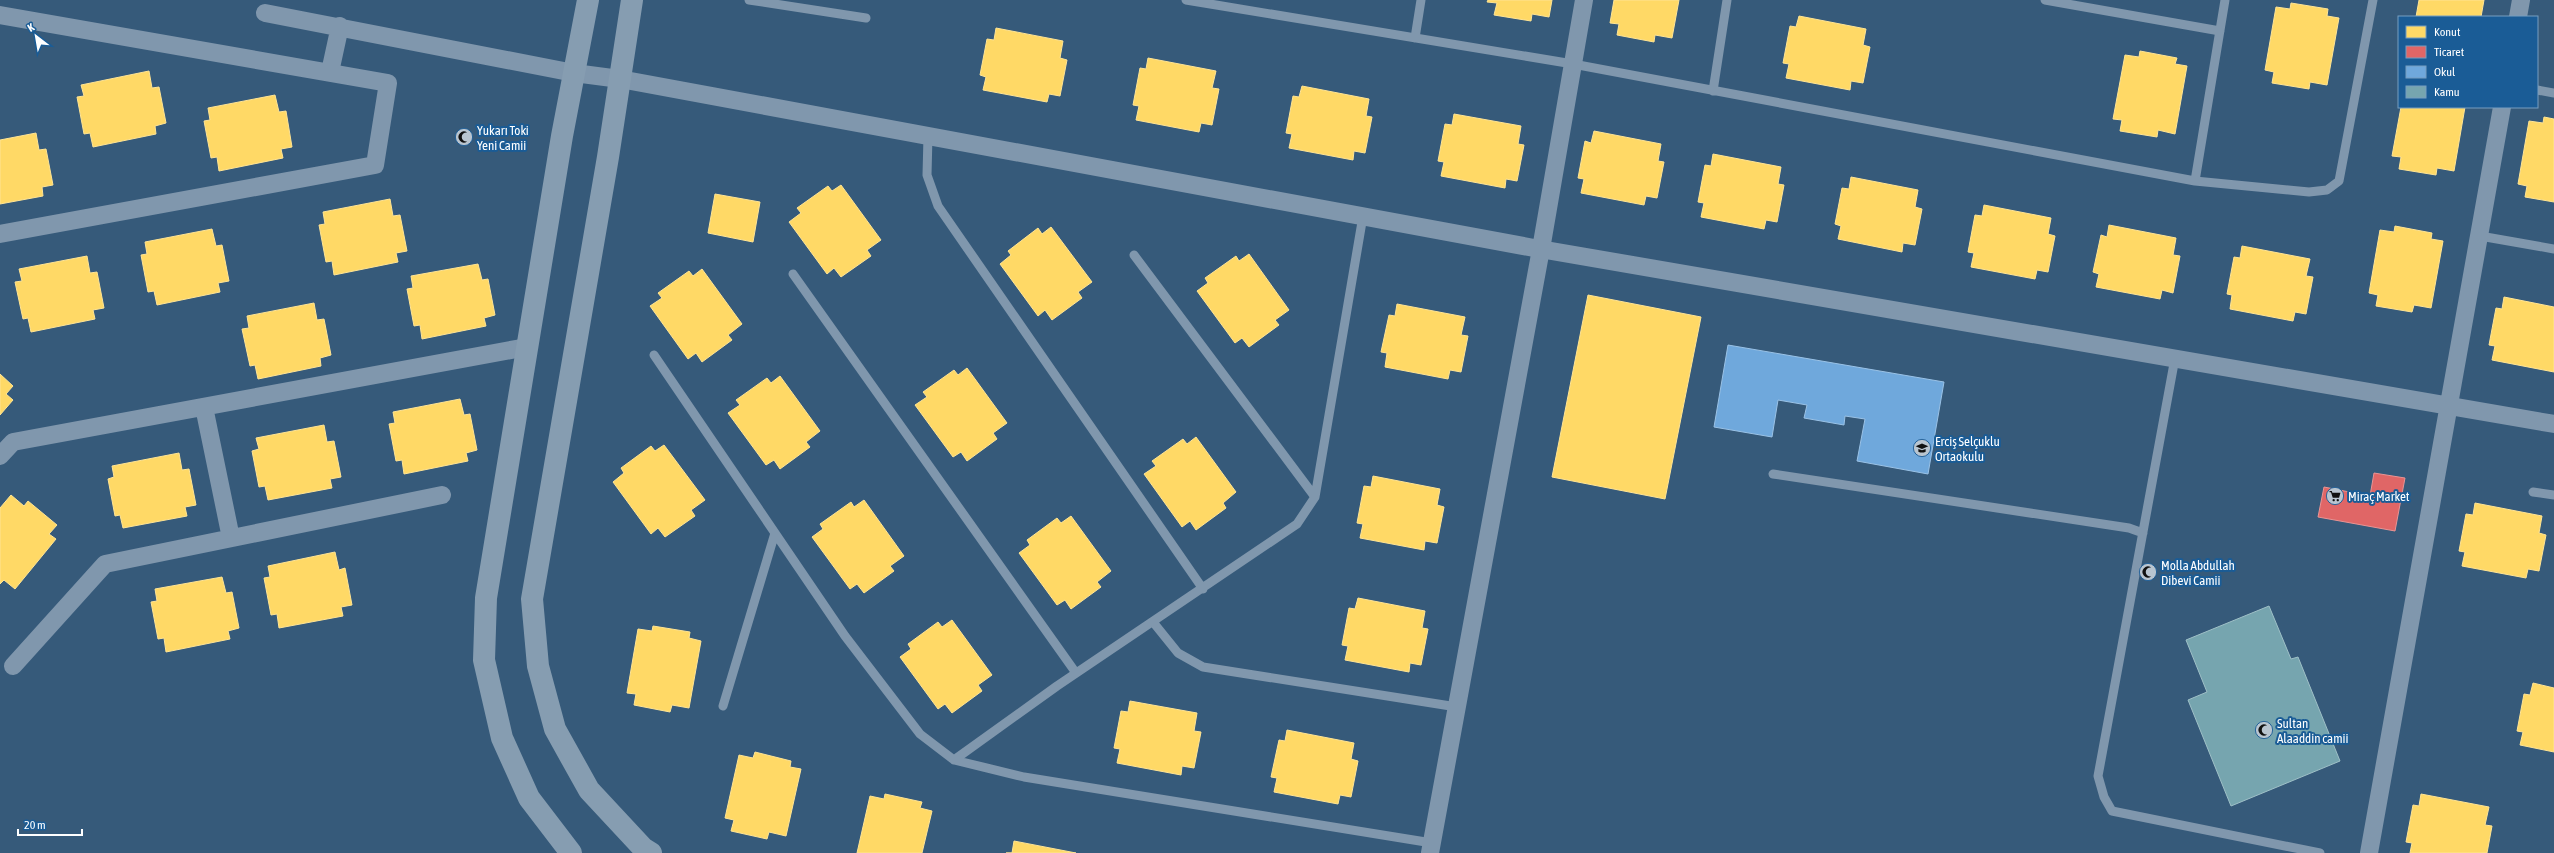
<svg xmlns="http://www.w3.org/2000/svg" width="2554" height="853" viewBox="0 0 2554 853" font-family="'Asap Condensed',sans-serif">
	<rect width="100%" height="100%" fill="#365a7a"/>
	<!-- homes -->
	<path fill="#ffd966" stroke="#ffe494" d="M 1488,0 L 1552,0 L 1549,17 L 1532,14 L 1531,21 L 1494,15 L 1497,3 L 1487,2 Z
		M 1614,0 L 1679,0 L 1672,38 L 1655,35 L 1654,42 L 1617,35 L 1619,24 L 1610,23 Z
		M 2419,0 L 2484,0 L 2481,17 L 2416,17 Z
		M 2291,3 L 2328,9 L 2327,16 L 2339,18 L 2327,85 L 2310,82 L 2309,89 L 2272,83 L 2274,72 L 2265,70 L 2276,7 L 2290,9 Z
		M 1799,16 L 1866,29 L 1863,45 L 1870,47 L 1863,83 L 1851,81 L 1850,90 L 1786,78 L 1789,64 L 1783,63 L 1790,26 L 1796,27 Z
		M 996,28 L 1063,41 L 1060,58 L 1067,60 L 1060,96 L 1049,94 L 1047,102 L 983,90 L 986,77 L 980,75 L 987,39 L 994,40 Z
		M 2140,51 L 2177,58 L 2175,64 L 2187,66 L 2175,134 L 2158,130 L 2157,137 L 2120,131 L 2122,120 L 2113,119 L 2125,55 L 2139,57 Z
		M 1148,58 L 1216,71 L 1212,88 L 1219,89 L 1212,125 L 1201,123 L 1199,132 L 1136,120 L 1139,106 L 1133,105 L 1140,68 L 1146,69 Z
		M 149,71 L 152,88 L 159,87 L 166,123 L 155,126 L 156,134 L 93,147 L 90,133 L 84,134 L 77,97 L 84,96 L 81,85 Z
		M 1302,86 L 1369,99 L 1366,116 L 1372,117 L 1365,153 L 1354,151 L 1353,160 L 1289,148 L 1292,134 L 1286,133 L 1293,96 L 1299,97 Z
		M 275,95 L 279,112 L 286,111 L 292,147 L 281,149 L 283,158 L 219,171 L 217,157 L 211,158 L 204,121 L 210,120 L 208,108 Z
		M 2401,107 L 2465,107 L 2454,171 L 2437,168 L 2436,175 L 2399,169 L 2401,157 L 2392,156 Z
		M 1454,114 L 1521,126 L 1518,144 L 1524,145 L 1517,181 L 1506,179 L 1505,188 L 1441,176 L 1444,162 L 1438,161 L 1445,124 L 1452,125 Z
		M 2544,117 L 2554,119 L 2554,202 L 2525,197 L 2527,186 L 2518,184 L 2529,121 L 2543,123 Z
		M 1594,131 L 1661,144 L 1658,161 L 1664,162 L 1657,198 L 1646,196 L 1644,205 L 1581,193 L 1584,179 L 1578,178 L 1585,141 L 1591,143 Z
		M 36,133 L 39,150 L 46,149 L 53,185 L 42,187 L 43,196 L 0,204 L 0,140 Z
		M 1713,154 L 1781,167 L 1778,184 L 1784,185 L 1777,222 L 1766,220 L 1764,229 L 1701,217 L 1704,203 L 1698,202 L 1705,165 L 1711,166 Z
		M 1851,177 L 1918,190 L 1915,207 L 1922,209 L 1915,245 L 1903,243 L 1902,252 L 1838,239 L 1841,226 L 1835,224 L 1842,188 L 1849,189 Z
		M 841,185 L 881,240 L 867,250 L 871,256 L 841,277 L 834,268 L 827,274 L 789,222 L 801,213 L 797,208 L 828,186 L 832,191 Z
		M 715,194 L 760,202 L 753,242 L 708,233 Z
		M 390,199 L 393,216 L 400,215 L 407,251 L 396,253 L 398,262 L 334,275 L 332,261 L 326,262 L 319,225 L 325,224 L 323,212 Z
		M 1984,205 L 2051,218 L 2048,234 L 2055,236 L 2048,272 L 2037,270 L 2035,279 L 1971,267 L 1974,253 L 1968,252 L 1975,215 L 1982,216 Z
		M 2109,225 L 2176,238 L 2173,255 L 2180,256 L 2173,293 L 2162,290 L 2160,299 L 2096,287 L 2099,274 L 2093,272 L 2101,235 L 2107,237 Z
		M 2395,226 L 2432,233 L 2431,239 L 2443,241 L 2431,308 L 2414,305 L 2412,312 L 2376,306 L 2378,295 L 2369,293 L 2380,230 L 2394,232 Z
		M 1051,227 L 1092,282 L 1078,292 L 1082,298 L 1052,320 L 1045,310 L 1038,316 L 1000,264 L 1011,255 L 1008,251 L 1038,228 L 1042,234 Z
		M 212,229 L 216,246 L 222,245 L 229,281 L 218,283 L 220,292 L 157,305 L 154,291 L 148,292 L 141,255 L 147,254 L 145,242 Z
		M 2242,246 L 2310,259 L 2306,276 L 2313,277 L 2306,314 L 2295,312 L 2293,321 L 2230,309 L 2232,295 L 2227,294 L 2234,257 L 2240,258 Z
		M 1249,254 L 1289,310 L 1275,320 L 1279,325 L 1249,347 L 1242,338 L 1235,343 L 1197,291 L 1208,283 L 1205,278 L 1236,256 L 1239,261 Z
		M 87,256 L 90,273 L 97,272 L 104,308 L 93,310 L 95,319 L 31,332 L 28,318 L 23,319 L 15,282 L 22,281 L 19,269 Z
		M 478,264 L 482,280 L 488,279 L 495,315 L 484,318 L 486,326 L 422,339 L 420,325 L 414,326 L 407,289 L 413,288 L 411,276 Z
		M 702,269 L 742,324 L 728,335 L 732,340 L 702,362 L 696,353 L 688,359 L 650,306 L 662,298 L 658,293 L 689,271 L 693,276 Z
		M 1588,295 L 1701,317 L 1665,499 L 1552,477 Z
		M 2504,297 L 2554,307 L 2554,372 L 2492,360 L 2495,346 L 2489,345 L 2496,308 L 2502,309 Z
		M 314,303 L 317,320 L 324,319 L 331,355 L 320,358 L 321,366 L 258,379 L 255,365 L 250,366 L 242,329 L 249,328 L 247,316 Z
		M 1397,304 L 1465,317 L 1461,335 L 1468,336 L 1461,372 L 1450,370 L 1448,379 L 1385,367 L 1387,353 L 1381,352 L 1389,315 L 1395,316 Z
		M 967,368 L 1007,423 L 993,433 L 997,439 L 967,461 L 961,452 L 953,457 L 915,405 L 927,397 L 923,392 L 954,370 L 958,375 Z
		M 0,374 L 13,386 L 6,394 L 13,400 L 0,415 Z
		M 780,376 L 820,431 L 806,442 L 810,447 L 780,469 L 774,460 L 766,465 L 728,413 L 740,405 L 736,400 L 767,378 L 771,383 Z
		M 460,399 L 464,415 L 470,414 L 477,450 L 466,453 L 468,461 L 404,474 L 402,460 L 396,461 L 389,424 L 395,423 L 393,412 Z
		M 324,425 L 327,442 L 334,441 L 341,477 L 330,479 L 332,488 L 268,500 L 265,486 L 259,487 L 252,451 L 259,449 L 256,438 Z
		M 1196,437 L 1236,492 L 1223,503 L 1226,508 L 1196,530 L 1190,521 L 1182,527 L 1144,474 L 1156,466 L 1152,461 L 1183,439 L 1187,444 Z
		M 664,445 L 705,500 L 691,510 L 695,516 L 665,537 L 658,528 L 651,534 L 613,482 L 624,473 L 621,468 L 651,446 L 655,451 Z
		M 179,453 L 182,470 L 189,469 L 196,505 L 185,507 L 187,516 L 123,528 L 120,515 L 115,516 L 108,479 L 114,477 L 112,466 Z
		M 1373,476 L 1440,489 L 1437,505 L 1444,507 L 1437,543 L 1425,541 L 1424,550 L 1360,538 L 1363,524 L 1357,523 L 1364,486 L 1371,487 Z
		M 11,495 L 24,506 L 28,501 L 57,525 L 49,534 L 56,539 L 15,589 L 4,580 L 0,584 L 0,508 Z
		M 864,500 L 904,556 L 890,566 L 894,571 L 864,593 L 857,584 L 850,589 L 812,537 L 823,529 L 820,524 L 851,502 L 854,507 Z
		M 2475,503 L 2542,516 L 2539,533 L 2546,535 L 2539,571 L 2528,569 L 2526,578 L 2462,566 L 2465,552 L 2459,551 L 2466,514 L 2473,515 Z
		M 1071,516 L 1111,571 L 1097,582 L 1101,587 L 1071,609 L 1065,600 L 1057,605 L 1019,553 L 1030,545 L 1027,540 L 1057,518 L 1061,523 Z
		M 335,552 L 339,570 L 345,568 L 352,605 L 341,607 L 343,616 L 279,628 L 277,614 L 271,615 L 264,578 L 270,577 L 268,566 Z
		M 222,577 L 226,593 L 232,592 L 239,628 L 228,631 L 230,639 L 166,652 L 164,638 L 158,639 L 151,602 L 157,601 L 155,589 Z
		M 1358,598 L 1425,611 L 1422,628 L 1428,629 L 1421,665 L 1410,663 L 1409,672 L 1345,660 L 1348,646 L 1342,645 L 1349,608 L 1355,609 Z
		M 952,620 L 992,675 L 978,685 L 982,691 L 952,713 L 945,704 L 938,709 L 900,657 L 911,649 L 908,644 L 938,622 L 942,627 Z
		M 653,626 L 690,632 L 689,638 L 701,641 L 689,708 L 672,705 L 670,712 L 634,705 L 636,694 L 627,693 L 638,629 L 652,631 Z
		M 2533,683 L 2554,688 L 2554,752 L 2520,745 L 2523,732 L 2517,731 L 2524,694 L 2530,695 Z
		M 1130,701 L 1197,713 L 1194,731 L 1201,732 L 1194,768 L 1182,766 L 1181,775 L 1117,763 L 1120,749 L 1114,748 L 1121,711 L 1128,712 Z
		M 1287,730 L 1354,743 L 1351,759 L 1358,761 L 1351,797 L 1340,795 L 1338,804 L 1274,792 L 1277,778 L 1271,777 L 1279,740 L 1285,741 Z
		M 755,752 L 791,761 L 790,767 L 801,769 L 786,836 L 769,832 L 767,839 L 731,831 L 734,820 L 725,818 L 739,755 L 753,758 Z
		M 885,794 L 922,802 L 920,808 L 932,811 L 922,853 L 857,853 L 870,796 L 884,799 Z
		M 2421,794 L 2489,807 L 2485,825 L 2492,826 L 2487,853 L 2410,853 L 2412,843 L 2406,842 L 2413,805 L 2419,806 Z
		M 1014,841 L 1076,853 L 1006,853 L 1012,853 Z"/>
	<!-- shops -->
	<path fill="#e06666" stroke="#e99494" d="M 2374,473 L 2405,478 L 2395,531 L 2318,517 L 2324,487 L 2370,496 Z"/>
	<!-- schools -->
	<path fill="#6fa8dc" stroke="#9ac2e6" d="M 1728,345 L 1944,382 L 1928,474 L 1857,461 L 1865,419 L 1845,416 L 1844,425 L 1804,418 L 1807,405 L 1778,400 L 1772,437 L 1714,427 Z"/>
	<!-- public -->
	<path fill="#76a5af" stroke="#9fc0c7" d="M 2269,606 L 2291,659 L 2298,657 L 2340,761 L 2231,806 L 2188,700 L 2207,692 L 2186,640 Z"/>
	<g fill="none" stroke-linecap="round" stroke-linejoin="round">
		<!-- lane -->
		<path stroke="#8097ad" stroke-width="9" d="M 749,0 L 866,18
			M 1186,0 L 1573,64 L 2195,181 L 2309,192 L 2327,190 L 2339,181 L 2373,0
			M 2045,0 L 2220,31
			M 1415,38 L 1421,0
			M 2537,90 L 2554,93
			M 1713,91 L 1727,0
			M 928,136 L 927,175 L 938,206 L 1203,589
			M 2195,181 L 2225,0
			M 2480,236 L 2554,249
			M 1134,255 L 1315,497
			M 793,274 L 1076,673
			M 654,355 L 845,636 L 920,734 L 954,760 L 1024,777 L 1432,843
			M 2175,358 L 2098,776 L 2104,797 L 2112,811 L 2320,853
			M 1773,474 L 2129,528 L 2143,533
			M 2533,492 L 2554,495
			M 1153,622 L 1178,653 L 1203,667 L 1457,707
			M 723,706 L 775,533
			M 954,760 L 1057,686 L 1297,524 L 1315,497 L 1363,216"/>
		<!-- street -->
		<path stroke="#8097ad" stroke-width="18" d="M 265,13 L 574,73 L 620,79 L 1534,248 L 2554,424
			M 0,15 L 388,83 L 375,165 L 0,234
			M 2518,17 L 2521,0
			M 330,72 L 340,26
			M 204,407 L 231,538
			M 0,456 L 13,442 L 527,347
			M 13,666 L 105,564 L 442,495
			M 1430,853 L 1541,249 L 1584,0
			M 2369,853 L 2502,107"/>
		<!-- secondary -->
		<path stroke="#869db1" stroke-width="22" d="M 632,0 L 608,157 L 532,599 L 538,666 L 555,729 L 589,790 L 643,848 L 651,853
			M 571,853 L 529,798 L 502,738 L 484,660 L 486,598 L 562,136 L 588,0"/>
	</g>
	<!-- icons -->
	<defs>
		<symbol id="mosque-disc" viewBox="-11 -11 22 22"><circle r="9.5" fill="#b9c5d0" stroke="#1a5c96"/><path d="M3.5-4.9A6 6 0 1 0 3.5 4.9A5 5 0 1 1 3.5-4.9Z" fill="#111"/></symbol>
		<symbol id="school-disc" viewBox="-11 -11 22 22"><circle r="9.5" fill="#b9c5d0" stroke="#1a5c96"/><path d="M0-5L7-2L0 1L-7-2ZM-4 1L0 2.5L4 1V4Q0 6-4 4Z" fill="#111"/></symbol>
		<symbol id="supermarket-disc" viewBox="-11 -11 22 22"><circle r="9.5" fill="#b9c5d0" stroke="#1a5c96"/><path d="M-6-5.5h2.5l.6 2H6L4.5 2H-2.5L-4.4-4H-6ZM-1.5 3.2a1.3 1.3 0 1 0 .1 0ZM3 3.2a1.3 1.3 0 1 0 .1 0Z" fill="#111"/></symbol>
	</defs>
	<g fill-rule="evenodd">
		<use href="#mosque-disc" x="454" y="127" width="20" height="20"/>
		<use href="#school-disc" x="1912" y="438" width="20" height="20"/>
		<use href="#supermarket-disc" x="2325" y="486" width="20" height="20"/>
		<use href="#mosque-disc" x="2138" y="562" width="20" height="20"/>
		<use href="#mosque-disc" x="2254" y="720" width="20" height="20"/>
	</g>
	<g text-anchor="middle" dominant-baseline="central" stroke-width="4" stroke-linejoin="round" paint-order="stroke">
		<!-- poi labels -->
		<g font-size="13" fill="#fff" stroke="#1a5c96" text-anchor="start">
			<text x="477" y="130">Yukarı Toki<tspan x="477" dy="15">Yeni Camii</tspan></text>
			<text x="1935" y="441">Erciş Selçuklu<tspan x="1935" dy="15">Ortaokulu</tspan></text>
			<text x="2348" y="496">Miraç Market</text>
			<text x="2161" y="565">Molla Abdullah<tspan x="2161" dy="15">Dibevi Camii</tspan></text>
			<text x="2277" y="723">Sultan<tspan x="2277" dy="15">Alaaddin camii</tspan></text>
		</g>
	</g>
	<!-- legend -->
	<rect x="2398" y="16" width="140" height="92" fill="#1a5c96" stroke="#769dc0"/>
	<rect x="2406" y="26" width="20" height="12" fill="#ffd966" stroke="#769dc0"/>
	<text x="2434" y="36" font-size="12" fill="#ffffff">Konut</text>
	<rect x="2406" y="46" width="20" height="12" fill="#e06666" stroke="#769dc0"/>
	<text x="2434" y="56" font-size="12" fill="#ffffff">Ticaret</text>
	<rect x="2406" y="66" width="20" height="12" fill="#6fa8dc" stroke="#769dc0"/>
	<text x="2434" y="76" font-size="12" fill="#ffffff">Okul</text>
	<rect x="2406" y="86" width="20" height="12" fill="#76a5af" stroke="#769dc0"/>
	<text x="2434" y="96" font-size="12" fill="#ffffff">Kamu</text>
	<!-- north arrow -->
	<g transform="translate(36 36) rotate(329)" stroke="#1a5c96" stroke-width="3" paint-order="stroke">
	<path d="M0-3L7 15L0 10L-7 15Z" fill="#ffffff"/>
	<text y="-6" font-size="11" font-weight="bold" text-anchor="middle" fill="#ffffff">K</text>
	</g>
	<!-- scale -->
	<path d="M18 829v6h64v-6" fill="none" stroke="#ffffff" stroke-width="2"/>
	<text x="24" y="829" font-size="12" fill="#ffffff" stroke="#1a5c96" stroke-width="3" paint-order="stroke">20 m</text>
</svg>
